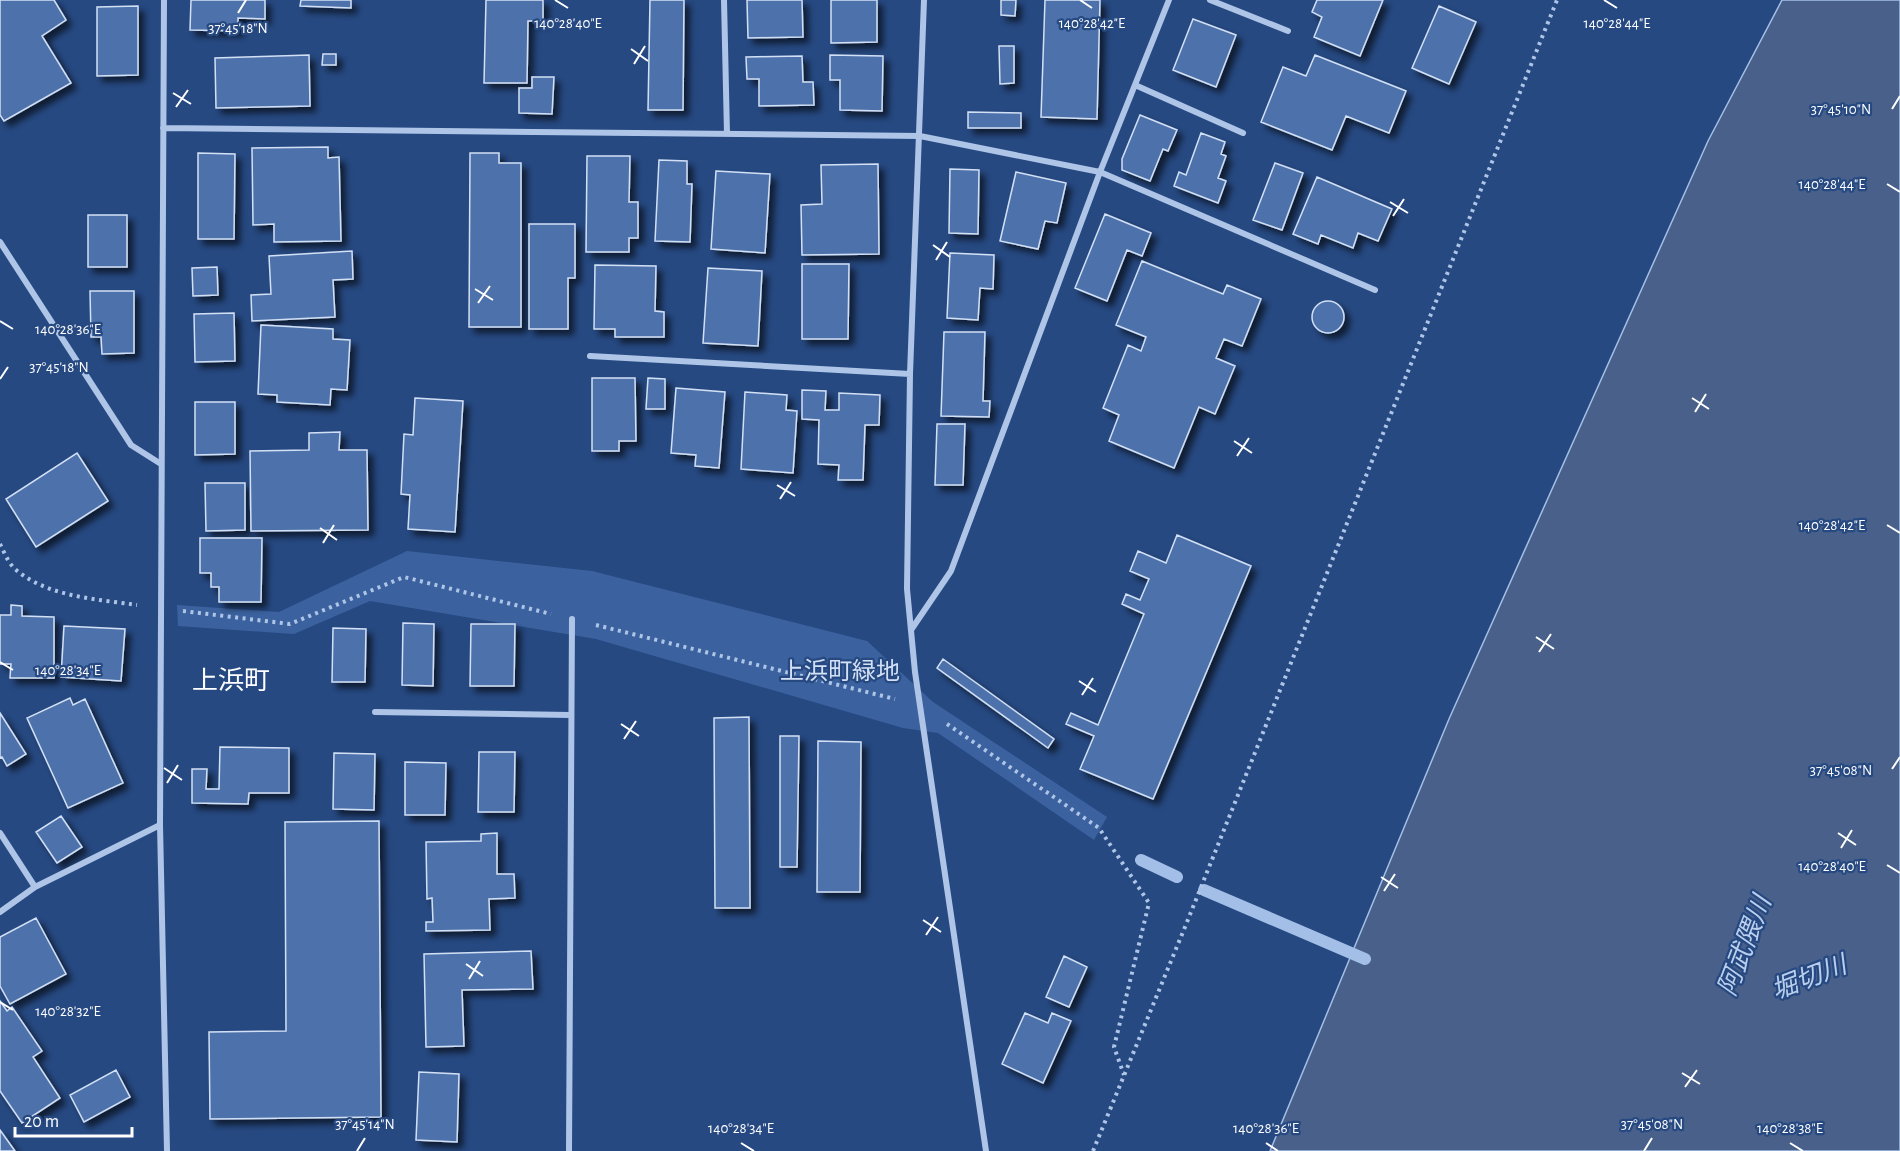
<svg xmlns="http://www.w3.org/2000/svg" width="1900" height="1151" viewBox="0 0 1900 1151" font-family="'Alegreya Sans','Noto Sans JP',sans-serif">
	<defs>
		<filter id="shadow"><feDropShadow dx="5.5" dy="5.5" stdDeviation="3" flood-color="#0009"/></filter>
	</defs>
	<rect width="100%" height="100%" fill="#264982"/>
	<!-- green -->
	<path fill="#3b629f" d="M 407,551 L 592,571 L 867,641 L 933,702 L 1107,817 L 1094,840 L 938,733 L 903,728 L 596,639 L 370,601 L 294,634 L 178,626 L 177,605 L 279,612 Z"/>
	<!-- water -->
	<path fill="#48608a" stroke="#a3bfe7" stroke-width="1.5" d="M 1782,0 L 1900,0 L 1900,1151 L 1270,1151 L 1449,719 L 1708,141 Z"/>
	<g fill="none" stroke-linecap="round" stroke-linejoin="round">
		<!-- stream -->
		<path stroke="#a3bfe7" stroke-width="12" d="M 1141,860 L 1177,877
			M 1204,890 L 1365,959"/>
	</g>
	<!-- building -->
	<path fill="#4e72ab" stroke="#d2e0f5" stroke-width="1.5" filter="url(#shadow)" d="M 0,0 L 54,0 L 66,20 L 42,36 L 71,83 L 4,121 L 0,115 Z
		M 191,0 L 265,0 L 265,19 L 238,18 L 238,31 L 190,30 Z
		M 301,0 L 351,0 L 351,8 L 300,6 Z
		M 486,0 L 543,0 L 543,21 L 528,21 L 527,83 L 484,83 Z
		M 650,0 L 684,0 L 683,110 L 648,110 Z
		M 747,0 L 802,0 L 803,37 L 748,38 Z
		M 831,0 L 877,0 L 877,42 L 831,43 Z
		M 1001,0 L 1016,0 L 1015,16 L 1001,15 Z
		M 1045,0 L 1100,0 L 1097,119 L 1041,117 Z
		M 1317,0 L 1383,0 L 1360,56 L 1314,37 L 1322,17 L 1312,12 Z
		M 138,6 L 138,75 L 97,76 L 97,7 Z
		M 1439,6 L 1476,22 L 1449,84 L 1412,68 Z
		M 1193,19 L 1236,35 L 1216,87 L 1173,70 Z
		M 999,46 L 1014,46 L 1014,83 L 1000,84 Z
		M 323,54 L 336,54 L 336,65 L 322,65 Z
		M 309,55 L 310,106 L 216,108 L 215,58 Z
		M 830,55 L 883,56 L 882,111 L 840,110 L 840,80 L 830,80 Z
		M 1315,55 L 1406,91 L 1389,133 L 1346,116 L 1332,150 L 1261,122 L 1283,67 L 1306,76 Z
		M 802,56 L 803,82 L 813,82 L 814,105 L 759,106 L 759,79 L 747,79 L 746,57 Z
		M 532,77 L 554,77 L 552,114 L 519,113 L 519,88 L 532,88 Z
		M 968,112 L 1021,113 L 1021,128 L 968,128 Z
		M 1140,115 L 1177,130 L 1168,151 L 1163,149 L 1150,181 L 1122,170 L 1122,159 Z
		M 1201,133 L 1225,142 L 1221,154 L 1226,156 L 1218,178 L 1226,181 L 1218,203 L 1174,186 L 1179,172 L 1186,175 Z
		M 328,147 L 328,158 L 339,157 L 341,241 L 274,242 L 274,224 L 253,225 L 252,148 Z
		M 198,153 L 235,154 L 234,239 L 198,239 Z
		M 470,153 L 499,153 L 499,163 L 521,163 L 521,327 L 469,327 Z
		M 587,156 L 630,156 L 629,202 L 638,202 L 638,238 L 629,238 L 629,252 L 586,252 Z
		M 659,160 L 687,161 L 687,184 L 692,184 L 690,242 L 655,241 Z
		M 1275,163 L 1303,173 L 1282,230 L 1253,220 Z
		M 878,164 L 879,254 L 802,255 L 801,205 L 822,204 L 821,165 Z
		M 950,169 L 979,170 L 978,234 L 949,233 Z
		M 716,171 L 770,174 L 765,253 L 711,249 Z
		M 1016,172 L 1066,183 L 1057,223 L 1045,221 L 1038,249 L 1000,241 Z
		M 1317,177 L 1392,209 L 1378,241 L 1358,233 L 1353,248 L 1321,235 L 1318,244 L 1293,234 Z
		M 1105,214 L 1151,233 L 1142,256 L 1127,250 L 1107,301 L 1075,288 Z
		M 88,215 L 127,215 L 127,267 L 88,267 Z
		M 529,224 L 575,224 L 575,278 L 568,278 L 568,329 L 529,329 Z
		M 352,251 L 353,279 L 333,280 L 335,317 L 252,321 L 251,295 L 271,294 L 269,256 Z
		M 950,253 L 994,255 L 993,289 L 980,288 L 978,320 L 947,318 Z
		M 1142,261 L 1223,294 L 1227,285 L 1261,299 L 1242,346 L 1224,339 L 1216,358 L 1235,366 L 1215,414 L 1199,407 L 1174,468 L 1109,441 L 1119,415 L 1103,408 L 1128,345 L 1141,351 L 1146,337 L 1116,325 Z
		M 802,264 L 849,264 L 848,339 L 802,339 Z
		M 595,265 L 656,266 L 655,311 L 664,312 L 664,337 L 615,337 L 615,329 L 594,329 Z
		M 217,267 L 218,295 L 193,296 L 192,268 Z
		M 708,268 L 762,271 L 758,346 L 703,343 Z
		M 90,291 L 134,291 L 134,353 L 102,354 L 101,337 L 91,337 Z
		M1312 317a16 16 0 1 1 32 0a16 16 0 1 1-32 0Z
		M 234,313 L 235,361 L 195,362 L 194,314 Z
		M 261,325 L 333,329 L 333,339 L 350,340 L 347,390 L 331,389 L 330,405 L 277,402 L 277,395 L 258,394 Z
		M 944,332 L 985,332 L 983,401 L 990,401 L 989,417 L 941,416 Z
		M 592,378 L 635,378 L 636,441 L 619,441 L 619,451 L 592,451 Z
		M 648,378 L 665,379 L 665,409 L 646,409 Z
		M 676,388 L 725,392 L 719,468 L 695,466 L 696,455 L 671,453 Z
		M 802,390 L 826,391 L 825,410 L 839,410 L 839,393 L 880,395 L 879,425 L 865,425 L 863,480 L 838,480 L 839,465 L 818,464 L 819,420 L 802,419 Z
		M 745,392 L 787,395 L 786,410 L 797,411 L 793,473 L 741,469 Z
		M 415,398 L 463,401 L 455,532 L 408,529 L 410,495 L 401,494 L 404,434 L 413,435 Z
		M 195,402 L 235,402 L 235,454 L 195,455 Z
		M 937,424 L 965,424 L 963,485 L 935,485 Z
		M 340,432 L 339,450 L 367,450 L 368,530 L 251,531 L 250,451 L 309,450 L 309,433 Z
		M 77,453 L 108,501 L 36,547 L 6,499 Z
		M 205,483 L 245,483 L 245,530 L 206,531 Z
		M 1177,535 L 1251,566 L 1153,799 L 1080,769 L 1094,736 L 1066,724 L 1071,713 L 1098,725 L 1144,614 L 1122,604 L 1126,594 L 1140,600 L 1149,579 L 1130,571 L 1138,551 L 1166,563 Z
		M 200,538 L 262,538 L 261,602 L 219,602 L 219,587 L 211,587 L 211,573 L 200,573 Z
		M 11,605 L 22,606 L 22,616 L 54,617 L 54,678 L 10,678 L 11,664 L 0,664 L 0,615 L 11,615 Z
		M 403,623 L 434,624 L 433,686 L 402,685 Z
		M 471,624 L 515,624 L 514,686 L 470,686 Z
		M 64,626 L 125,629 L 121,681 L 61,677 Z
		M 333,628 L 366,629 L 365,682 L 332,682 Z
		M 943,659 L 1054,739 L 1048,748 L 937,668 Z
		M 70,698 L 73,705 L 85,699 L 123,783 L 68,808 L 27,718 Z
		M 0,713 L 26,754 L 7,766 L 2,757 L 0,758 Z
		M 749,717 L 750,908 L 715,908 L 714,718 Z
		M 780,736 L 799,736 L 797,867 L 780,867 Z
		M 818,741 L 861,742 L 860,892 L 817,892 Z
		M 220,747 L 289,748 L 289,793 L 249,793 L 248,804 L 192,803 L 192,769 L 207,769 L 206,789 L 219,789 Z
		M 479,752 L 515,752 L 514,812 L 478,812 Z
		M 334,753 L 375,754 L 374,810 L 333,809 Z
		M 405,762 L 446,763 L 445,815 L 405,815 Z
		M 61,816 L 82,847 L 57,863 L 36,832 Z
		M 379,821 L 381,1117 L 210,1119 L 209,1032 L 286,1031 L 285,822 Z
		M 497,833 L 497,874 L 514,874 L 515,898 L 489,899 L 490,930 L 426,931 L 426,922 L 433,922 L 432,898 L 427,899 L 426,842 L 481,841 L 481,834 Z
		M 36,918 L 66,974 L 10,1004 L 0,986 L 0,937 Z
		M 531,951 L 533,989 L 462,990 L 464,1046 L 426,1047 L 424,954 Z
		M 1064,956 L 1087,967 L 1069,1007 L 1046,997 Z
		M 0,1001 L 7,1011 L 12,1007 L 42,1051 L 33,1057 L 60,1098 L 22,1123 L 0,1091 Z
		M 1025,1013 L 1048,1023 L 1052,1013 L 1071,1021 L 1043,1083 L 1002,1064 Z
		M 116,1070 L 130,1097 L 84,1122 L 70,1095 Z
		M 419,1072 L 459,1074 L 457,1142 L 416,1140 Z
		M 0,1130 L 15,1151 L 0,1151 Z"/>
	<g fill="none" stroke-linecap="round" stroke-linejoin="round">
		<!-- path -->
		<path stroke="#aec5e7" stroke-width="4" stroke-dasharray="3 4.5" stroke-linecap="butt" d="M 0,544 C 4,552 8,562 14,568 C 46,597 96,599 137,605
			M 183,611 L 290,624 L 404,577 L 551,614
			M 596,625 L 895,699
			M 947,724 L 1099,828 L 1149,903 L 1114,1047 L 1124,1075
			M 1093,1151 L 1185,927 L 1557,0"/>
		<!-- street -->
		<path stroke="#aec5e7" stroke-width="6" d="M 164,0 L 160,825 L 167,1151
			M 724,0 L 727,134
			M 924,0 L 910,374 L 907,589 L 915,672 L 986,1151
			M 1210,0 L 1288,31
			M 1135,85 L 1243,133
			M 163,128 L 920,136 L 1100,172 L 1375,290
			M 0,242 L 131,445 L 161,464
			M 590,356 L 910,374
			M 911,630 L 951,571 L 1100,172 L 1169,0
			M 375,712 L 570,715
			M 0,833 L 35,887
			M 0,912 L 35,887 L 160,825
			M 569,1151 L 572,619"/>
	</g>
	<!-- ticks -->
	<path fill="none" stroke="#fff" stroke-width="2" d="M 555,0 L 568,8M 1080,0 L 1092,8M 1604,0 L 1617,8M 238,13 L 246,0M 631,49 L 648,61M 634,64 L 645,46M 173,93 L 191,104M 176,107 L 188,90M 1892,109 L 1900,96M 1887,184 L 1900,192M 1390,202 L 1408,213M 1393,216 L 1404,199M 933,245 L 950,257M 936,260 L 947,242M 475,289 L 493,300M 478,303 L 490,286M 0,321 L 13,329M 0,379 L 8,367M 1692,398 L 1709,409M 1695,412 L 1706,394M 1234,441 L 1252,453M 1237,456 L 1249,438M 777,485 L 795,496M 780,499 L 791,482M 1887,525 L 1900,533M 320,528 L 337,540M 323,543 L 334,525M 1536,637 L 1554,649M 1539,652 L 1551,634M 0,662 L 13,670M 1079,681 L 1096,692M 1082,695 L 1093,678M 621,724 L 639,736M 624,739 L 636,721M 164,768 L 182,780M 1892,769 L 1900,757M 167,783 L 178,765M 1838,833 L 1856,845M 1841,848 L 1852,830M 1887,865 L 1900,873M 1381,877 L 1398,888M 1384,891 L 1395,874M 923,920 L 941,932M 926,935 L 938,917M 466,964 L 483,976M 469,979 L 480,961M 0,1002 L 13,1010M 1682,1073 L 1700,1084M 1685,1087 L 1697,1070M 741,1143 L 754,1151M 1266,1143 L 1278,1151M 1790,1143 L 1803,1151M 357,1151 L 365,1138M 1644,1151 L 1652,1138"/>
	<g text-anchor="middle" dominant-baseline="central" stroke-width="4.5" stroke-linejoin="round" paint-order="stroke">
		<!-- park labels -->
		<g font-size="24" fill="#d2e0f5" stroke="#264982">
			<text x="840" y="672">上浜町緑地</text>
		</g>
		<!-- neighbourhood labels -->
		<g font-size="26" fill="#fff" stroke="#264982">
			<text x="231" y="681">上浜町</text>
		</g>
		<!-- water labels -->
		<g font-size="26" font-style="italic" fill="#bacfee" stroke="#264982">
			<text transform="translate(1745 946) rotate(-69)">阿武隈川</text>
			<text transform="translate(1809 978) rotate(-21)">堀切川</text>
		</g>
	</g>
	<g font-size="15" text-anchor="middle" fill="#fff" stroke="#264982" stroke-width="4.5" stroke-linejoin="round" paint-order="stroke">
		<text x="568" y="28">140°28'40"E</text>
		<text x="1092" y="28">140°28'42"E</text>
		<text x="1617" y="28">140°28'44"E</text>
		<text x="238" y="33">37°45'18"N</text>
		<text x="1841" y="114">37°45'10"N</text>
		<text x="1832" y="189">140°28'44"E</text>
		<text x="68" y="334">140°28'36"E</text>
		<text x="59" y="372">37°45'18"N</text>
		<text x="1832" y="530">140°28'42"E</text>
		<text x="68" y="675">140°28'34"E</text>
		<text x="1841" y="775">37°45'08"N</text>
		<text x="1832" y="871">140°28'40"E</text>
		<text x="68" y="1016">140°28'32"E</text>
		<text x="365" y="1129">37°45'14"N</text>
		<text x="1652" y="1129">37°45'08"N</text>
		<text x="741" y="1133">140°28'34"E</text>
		<text x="1266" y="1133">140°28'36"E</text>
		<text x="1790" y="1133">140°28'38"E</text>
	</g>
	<!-- scale -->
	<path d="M15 1127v9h117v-9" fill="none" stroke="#ffffff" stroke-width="3"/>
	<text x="24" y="1127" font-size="18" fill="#ffffff" stroke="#264982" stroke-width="4.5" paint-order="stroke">20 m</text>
</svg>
